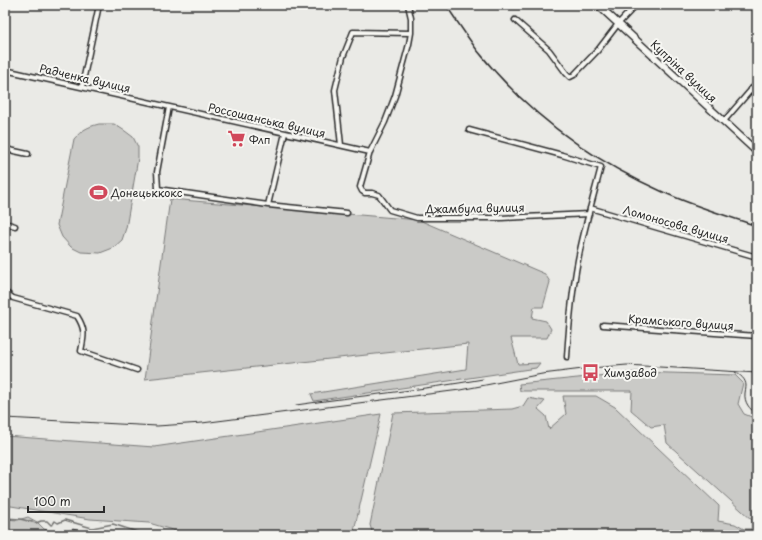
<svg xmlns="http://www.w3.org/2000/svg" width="762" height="540" viewBox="0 0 762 540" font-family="'Playpen Sans',sans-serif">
	<rect width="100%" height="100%" fill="#eaeae6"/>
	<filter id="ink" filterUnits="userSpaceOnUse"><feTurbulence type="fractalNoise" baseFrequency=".025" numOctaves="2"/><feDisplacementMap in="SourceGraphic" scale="8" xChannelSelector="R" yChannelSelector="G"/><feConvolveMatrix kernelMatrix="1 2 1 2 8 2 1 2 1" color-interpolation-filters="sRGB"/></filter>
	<g filter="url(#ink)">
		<!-- green -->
		<path fill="#cacac7" stroke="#7a7a79" d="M 99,124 L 114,124 L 125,131 L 133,137 L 138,147 L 138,158 L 126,228 L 122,240 L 113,248 L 100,253 L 81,252 L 71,247 L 62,237 L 57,225 L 74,139 C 82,130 87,127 99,124 Z
			M 170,199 L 419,220 L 545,274 L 550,282 L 543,307 L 534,307 L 532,318 L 546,321 L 551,329 L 547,338 L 511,338 L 518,364 L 540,363 L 536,368 L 314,401 L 311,394 L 466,369 L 468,344 L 145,379 Z
			M 636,372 L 735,375 L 743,383 L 738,404 L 744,414 L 757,419 L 757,535 L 373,535 L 370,525 L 393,413 L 512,409 L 523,406 L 528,398 L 545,401 L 538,409 L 546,416 L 549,429 L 566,414 L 563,396 L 596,396 L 615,407 L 719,506 L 718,521 L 735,524 L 744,529 L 752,529 L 752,520 L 667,443 L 664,425 L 651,427 L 631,410 L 632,391 L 520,391 L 519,384 Z
			M 381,414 L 353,535 L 189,535 L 149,523 L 90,519 L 5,505 L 5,436 L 154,447 Z
			M 28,517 L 37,522 L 44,529 L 53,532 L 64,533 L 73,529 L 93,535 L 5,535 L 5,519 L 18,520 Z"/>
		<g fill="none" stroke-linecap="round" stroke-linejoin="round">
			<!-- stream -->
			<path stroke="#727270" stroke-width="1.5" d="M 5,518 L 20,519 L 36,523 L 41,521 L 47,521 L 51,525 L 53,524 L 55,521 L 58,523 L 65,520 L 92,528 L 113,524 L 146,535"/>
			<defs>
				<path id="street" d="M 408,5 L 411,18 L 411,33 L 409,44 L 395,96 L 385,122 L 370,152 L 360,187 L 362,191 L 365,193 L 372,193 L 379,195 L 390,210 L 417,218 L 501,218 L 589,214
					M 515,20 L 549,50 L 566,73 L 570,77 L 574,75 L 598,50 L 618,24 L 636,5
					M 5,70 L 370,152
					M 82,86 L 99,5
					M 751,89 L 757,94
					M 169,107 L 157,172 L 158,189 L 268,205 L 347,213
					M 724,121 L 757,83
					M 469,130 L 562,155 L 601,167 C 593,198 584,229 578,260 C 572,292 569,325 567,357
					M 341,145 L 335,90 L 343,57 L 353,32 L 411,33
					M 5,149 L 28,154
					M 268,205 L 285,133
					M 590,208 L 757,257
					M 5,223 L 15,226
					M 5,292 L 13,298 L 77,316 C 86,330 84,336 81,351 L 137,370
					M 603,325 L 757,336"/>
				<path id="secondary" d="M 598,5 L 757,152"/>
			</defs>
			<!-- street casing -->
			<use href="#street" stroke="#2b2b2b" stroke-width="7"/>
			<!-- secondary casing -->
			<use href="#secondary" stroke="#2b2b2b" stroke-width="9"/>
			<!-- street -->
			<use href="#street" stroke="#f6f6f2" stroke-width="4"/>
			<!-- secondary -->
			<use href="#secondary" stroke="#f6f6f2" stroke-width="6"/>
			<!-- tram -->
			<path stroke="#2b2b2b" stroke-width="1" d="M 735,372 C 740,375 746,379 746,386 C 746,388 745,391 745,393 C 744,402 749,409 757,414
				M 296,405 C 358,396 421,390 483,379
				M 5,418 L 157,426 L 202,423 L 460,390 L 542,374 L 591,368 L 627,365 L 757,373"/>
			<!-- rail -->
			<path stroke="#2b2b2b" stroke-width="1.5" d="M 446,5 C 456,20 466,35 477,50 C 526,112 591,160 663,192 C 693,206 725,215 757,226"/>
		</g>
	</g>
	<!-- icons -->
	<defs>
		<symbol id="supermarket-bare" viewBox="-9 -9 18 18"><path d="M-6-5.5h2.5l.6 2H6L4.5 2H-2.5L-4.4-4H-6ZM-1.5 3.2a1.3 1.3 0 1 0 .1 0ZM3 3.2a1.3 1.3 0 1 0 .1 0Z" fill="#d1495b" stroke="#f6f6f2" stroke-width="2.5" paint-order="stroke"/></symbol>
		<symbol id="stadium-bare" viewBox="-9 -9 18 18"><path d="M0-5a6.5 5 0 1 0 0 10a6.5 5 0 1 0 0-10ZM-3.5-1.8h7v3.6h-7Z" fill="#d1495b" stroke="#f6f6f2" stroke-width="2.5" paint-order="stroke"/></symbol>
		<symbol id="bus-bare" viewBox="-9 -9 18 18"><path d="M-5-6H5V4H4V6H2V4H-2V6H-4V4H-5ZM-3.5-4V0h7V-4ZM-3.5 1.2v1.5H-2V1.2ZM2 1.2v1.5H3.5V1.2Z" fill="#d1495b" stroke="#f6f6f2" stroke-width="2.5" paint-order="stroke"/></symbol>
	</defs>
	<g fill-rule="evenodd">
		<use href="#supermarket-bare" x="224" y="126" width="25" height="25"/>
		<use href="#stadium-bare" x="86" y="180" width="25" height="25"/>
		<use href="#bus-bare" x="578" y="360" width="25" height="25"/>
	</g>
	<g text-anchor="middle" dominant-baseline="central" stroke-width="4" stroke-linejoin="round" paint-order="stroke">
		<!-- street labels -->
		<g font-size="11" fill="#2b2b2b" stroke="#f6f6f2">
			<text transform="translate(684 71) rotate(43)">Купріна вулиця</text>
			<text transform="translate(85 78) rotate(13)">Радченка вулиця</text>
			<text transform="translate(267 120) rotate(13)">Россошанська вулиця</text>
			<text transform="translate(475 208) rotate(-1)">Джамбула вулиця</text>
			<text transform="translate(676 224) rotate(16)">Ломоносова вулиця</text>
			<text transform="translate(681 322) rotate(4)">Крамського вулиця</text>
		</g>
		<!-- poi labels -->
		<g font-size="11" fill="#2b2b2b" stroke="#f6f6f2" text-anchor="start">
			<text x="249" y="139">Флп</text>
			<text x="111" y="192">Донецьккокс</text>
			<text x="604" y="372">Химзавод</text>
		</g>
	</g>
	<!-- margin -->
	<rect width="762" height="540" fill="none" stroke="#f6f6f2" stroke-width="20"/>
	<rect x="10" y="10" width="742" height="520" fill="none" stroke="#2b2b2b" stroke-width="1.5" filter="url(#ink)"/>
	<!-- scale -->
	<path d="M28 506v6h76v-6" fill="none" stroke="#2b2b2b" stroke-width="2"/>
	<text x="34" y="506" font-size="12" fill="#2b2b2b" stroke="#f6f6f2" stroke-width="3" paint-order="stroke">100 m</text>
</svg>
